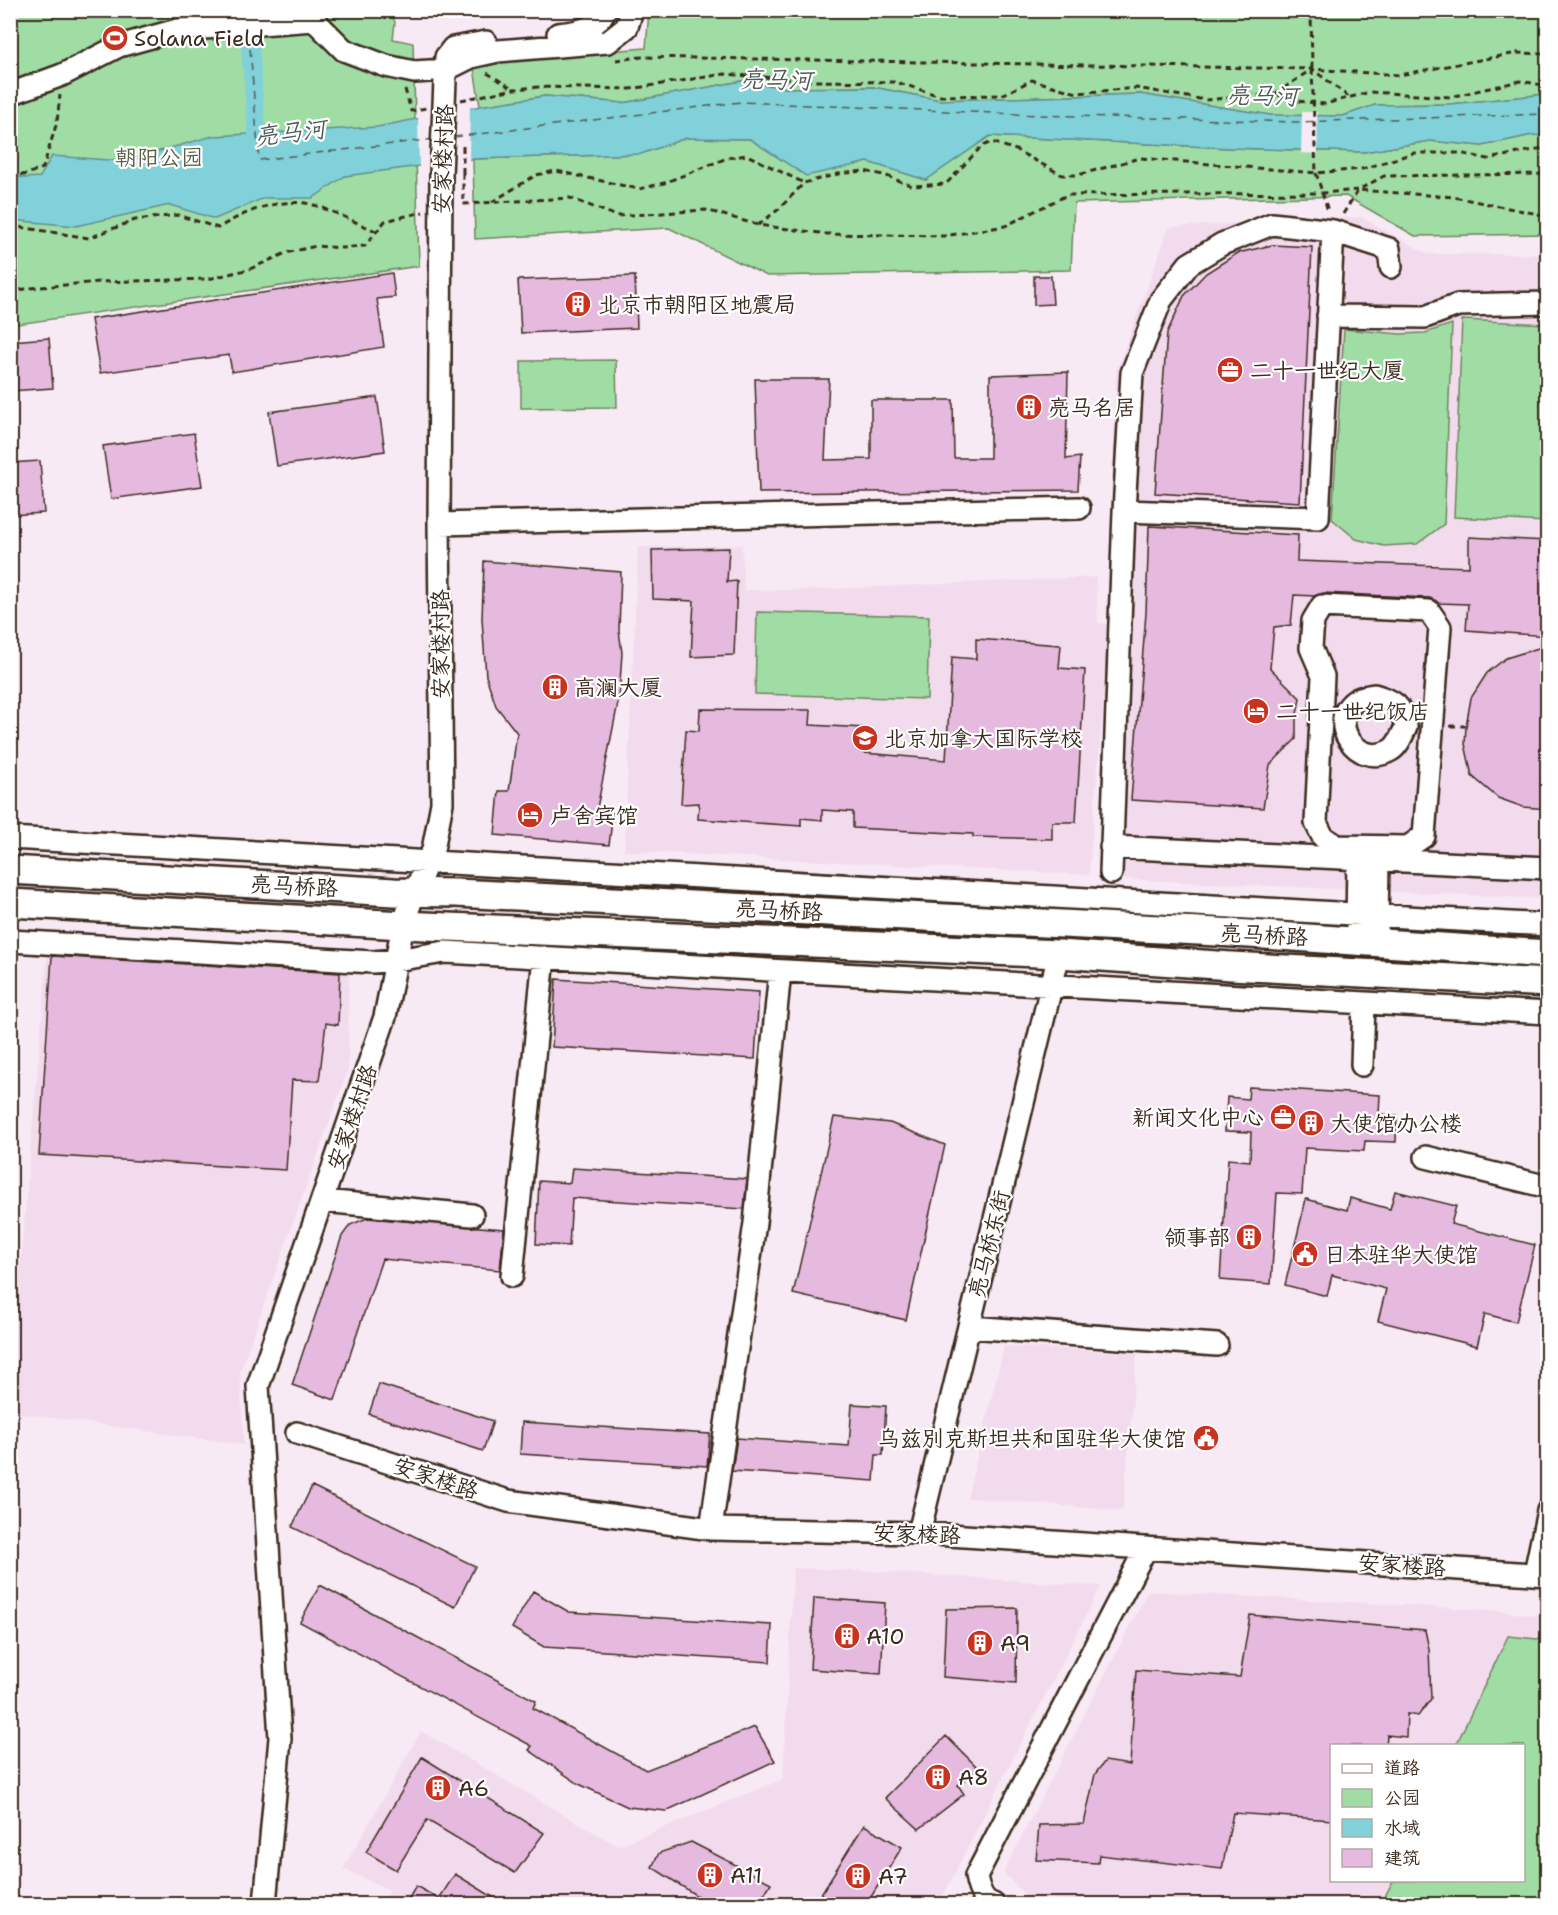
<svg xmlns="http://www.w3.org/2000/svg" width="1558" height="1915" viewBox="0 0 1558 1915" font-family="'Shantell Sans','LXGW WenKai TC',sans-serif">
	<rect width="100%" height="100%" fill="#f8eaf5"/>
	<filter id="ink" filterUnits="userSpaceOnUse"><feTurbulence type="fractalNoise" baseFrequency=".0167" numOctaves="2"/><feDisplacementMap in="SourceGraphic" scale="12" xChannelSelector="R" yChannelSelector="G"/><feConvolveMatrix kernelMatrix="1 2 1 2 8 2 1 2 1" color-interpolation-filters="sRGB"/></filter>
	<g filter="url(#ink)">
		<!-- built -->
		<path fill="#f3dbee" fill-rule="evenodd" d="M 1361,217 L 1428,254 L 1547,254 L 1547,899 L 1098,878 L 1105,681 L 1089,875 L 624,851 L 638,547 L 742,545 L 744,590 L 805,590 L 1096,577 L 1098,623 L 1107,624 L 1116,372 L 1169,227 Z
			M 48,950 L 349,973 L 348,1070 L 240,1372 L 244,1445 L 11,1412 L 11,1367 Z
			M 1004,1346 L 1137,1353 L 1123,1511 L 967,1498 Z
			M 793,1568 L 869,1571 L 1101,1586 L 939,1904 L 382,1904 L 390,1890 L 343,1869 L 421,1731 L 618,1846 L 783,1779 Z
			M 1148,1591 L 1491,1610 L 1547,1617 L 1547,1904 L 1090,1904 L 1026,1896 L 1003,1873 ZM 1332,1746 L 1524,1746 L 1524,1880 L 1332,1880 Z"/>
		<!-- green -->
		<path fill="#a0dda4" stroke="#6e8461" stroke-width="1.5" d="M 649,10 L 1482,10 L 1548,15 L 1547,94 L 1450,104 L 1375,105 L 1343,116 L 1270,115 L 1140,94 L 940,100 L 873,87 L 786,88 L 742,81 L 623,103 L 545,96 L 480,106 L 473,62 L 646,48 Z
			M 10,11 L 390,11 L 395,22 L 393,39 L 413,43 L 419,266 L 11,325 Z
			M 1532,135 L 1547,136 L 1547,234 L 1415,236 L 1346,196 L 1074,203 L 1071,270 L 767,276 L 669,228 L 475,239 L 473,159 L 640,154 L 686,138 L 750,139 L 806,175 L 868,162 L 926,180 L 990,136 L 1230,148 L 1364,152 L 1430,141 L 1482,146 Z
			M 1462,320 L 1547,324 L 1547,522 L 1454,517 Z
			M 1452,324 L 1444,524 L 1417,544 L 1384,546 L 1356,539 L 1332,519 L 1344,329 L 1400,334 L 1425,333 Z
			M 616,360 L 617,407 L 521,408 L 521,361 Z
			M 757,612 L 929,616 L 927,699 L 755,694 Z
			M 1508,1636 L 1547,1640 L 1547,1904 L 1381,1904 L 1393,1881 L 1524,1880 L 1524,1746 L 1456,1745 Z"/>
		<!-- water -->
		<path fill="#80d1d9" stroke="#648e8e" stroke-width="1.5" d="M 742,81 L 786,88 L 873,87 L 940,100 L 1140,94 L 1270,115 L 1343,116 L 1375,105 L 1450,104 L 1547,94 L 1547,136 L 1532,135 L 1482,146 L 1430,141 L 1364,152 L 1230,148 L 990,136 L 926,180 L 868,162 L 806,176 L 750,139 L 686,138 L 641,154 L 473,159 L 345,176 L 313,198 L 264,198 L 215,219 L 170,205 L 76,226 L 11,220 L 10,174 L 24,178 L 40,177 L 52,156 L 124,161 L 213,136 L 377,127 L 480,106 L 545,96 L 623,103 Z"/>
		<!-- pier -->
		<path fill="#f8eaf5" d="M 470,104 L 469,163 L 419,169 L 418,116 Z
			M 1302,112 L 1317,112 L 1318,154 L 1301,153 Z"/>
		<g fill="none" stroke-linecap="round" stroke-linejoin="round">
			<!-- canal -->
			<path stroke="#80d1d9" stroke-width="18" d="M 247,10 L 259,158"/>
			<!-- ferry -->
			<path stroke="#505c56" stroke-width="1.5" stroke-dasharray="8 6" stroke-linecap="butt" d="M 249,35 L 259,160 L 434,139
				M 454,137 L 741,102 L 1038,115 L 1296,122 L 1548,114"/>
		</g>
		<!-- building -->
		<path fill="#e6b9de" stroke="#3b2a1e" stroke-width="1.5" d="M 1272,245 L 1312,247 L 1300,502 L 1155,493 L 1167,333 L 1184,296 L 1206,273 L 1238,253 Z
			M 392,273 L 395,297 L 377,299 L 384,347 L 232,372 L 229,355 L 100,373 L 91,319 Z
			M 635,276 L 637,328 L 521,333 L 518,280 Z
			M 1034,276 L 1051,276 L 1053,304 L 1034,305 Z
			M 49,338 L 53,388 L 10,391 L 10,341 Z
			M 1068,372 L 1066,459 L 1080,457 L 1078,490 L 759,493 L 755,379 L 829,379 L 825,460 L 871,459 L 871,400 L 953,400 L 954,458 L 990,458 L 990,375 Z
			M 377,397 L 385,451 L 277,466 L 269,412 Z
			M 194,433 L 202,486 L 111,499 L 103,446 Z
			M 40,461 L 44,513 L 10,515 L 10,463 Z
			M 1149,526 L 1298,535 L 1297,561 L 1469,567 L 1469,537 L 1548,541 L 1548,636 L 1466,630 L 1468,604 L 1438,603 L 1430,598 L 1323,593 L 1315,596 L 1294,595 L 1291,625 L 1274,627 L 1270,668 L 1300,698 L 1296,720 L 1296,739 L 1270,765 L 1263,808 L 1131,800 L 1146,613 Z
			M 729,548 L 727,582 L 737,581 L 734,655 L 691,657 L 694,601 L 653,599 L 652,550 Z
			M 484,561 L 621,572 L 619,630 L 622,653 L 619,698 L 596,813 L 613,813 L 609,845 L 495,835 L 499,791 L 509,791 L 517,733 L 496,706 L 486,676 L 482,619 Z
			M 976,639 L 1061,645 L 1059,668 L 1085,670 L 1076,822 L 1052,822 L 1052,839 L 973,837 L 973,834 L 853,828 L 853,812 L 822,810 L 822,820 L 801,818 L 801,826 L 698,819 L 699,803 L 681,804 L 686,730 L 699,731 L 700,709 L 811,710 L 810,725 L 865,728 L 864,753 L 946,760 L 952,657 L 976,659 Z
			M 1548,645 L 1548,809 L 1523,807 L 1498,798 L 1472,776 L 1465,744 L 1466,726 L 1471,698 L 1487,673 L 1506,658 Z
			M 52,956 L 340,973 L 338,1025 L 326,1023 L 319,1081 L 292,1080 L 286,1170 L 39,1155 Z
			M 556,979 L 759,992 L 755,1059 L 552,1047 Z
			M 1249,1087 L 1380,1095 L 1379,1114 L 1397,1115 L 1396,1142 L 1365,1141 L 1364,1151 L 1305,1148 L 1302,1194 L 1277,1193 L 1271,1284 L 1220,1280 L 1228,1159 L 1250,1161 L 1251,1132 L 1225,1131 L 1227,1097 L 1248,1099 Z
			M 834,1117 L 890,1123 L 945,1145 L 906,1320 L 793,1294 Z
			M 572,1168 L 747,1179 L 744,1209 L 572,1198 L 569,1246 L 536,1244 L 539,1181 L 570,1183 Z
			M 1395,1191 L 1456,1206 L 1451,1224 L 1535,1245 L 1516,1322 L 1485,1314 L 1477,1346 L 1378,1321 L 1386,1289 L 1332,1275 L 1327,1296 L 1285,1285 L 1306,1199 L 1347,1210 L 1350,1198 L 1390,1209 Z
			M 367,1218 L 504,1229 L 500,1270 L 382,1259 L 335,1400 L 292,1385 L 342,1236 L 350,1225 Z
			M 379,1384 L 493,1421 L 483,1451 L 369,1414 Z
			M 852,1404 L 886,1406 L 883,1455 L 876,1455 L 874,1481 L 732,1471 L 737,1438 L 849,1446 Z
			M 522,1422 L 710,1434 L 707,1466 L 520,1454 Z
			M 312,1486 L 475,1566 L 455,1607 L 292,1527 Z
			M 320,1585 L 536,1701 L 533,1708 L 646,1770 L 755,1727 L 775,1761 L 666,1811 L 628,1807 L 579,1784 L 529,1750 L 532,1746 L 300,1622 Z
			M 533,1591 L 569,1612 L 772,1625 L 770,1662 L 544,1647 L 512,1628 Z
			M 814,1598 L 885,1603 L 881,1674 L 810,1669 Z
			M 1017,1608 L 1016,1683 L 943,1677 L 946,1609 Z
			M 1250,1615 L 1425,1630 L 1429,1649 L 1431,1699 L 1418,1716 L 1407,1714 L 1406,1737 L 1387,1735 L 1386,1746 L 1332,1746 L 1332,1820 L 1233,1813 L 1222,1869 L 1099,1855 L 1098,1863 L 1036,1860 L 1039,1825 L 1084,1824 L 1095,1774 L 1105,1761 L 1130,1765 L 1136,1670 L 1240,1677 Z
			M 946,1736 L 979,1769 L 958,1785 L 964,1794 L 919,1829 L 885,1798 Z
			M 422,1757 L 544,1833 L 515,1873 L 427,1820 L 396,1870 L 366,1852 Z
			M 864,1825 L 902,1847 L 866,1905 L 814,1905 Z
			M 691,1842 L 771,1883 L 758,1905 L 711,1905 L 652,1867 L 659,1853 Z
			M 455,1874 L 506,1905 L 405,1905 L 416,1886 L 439,1899 Z"/>
		<g fill="none" stroke-linecap="round" stroke-linejoin="round">
			<defs>
				<path id="minor" d="M 315,10 L 314,20 L 344,50 L 386,66 L 414,72 L 445,70 L 471,57 L 498,51 L 608,42 L 627,27 L 632,10
					M 558,34 C 577,32 596,30 605,10
					M 445,77 L 446,57 L 453,48 L 486,42
					M 10,94 L 62,75 L 119,46 L 177,30 L 314,20
					M 1333,231 L 1318,518 L 1124,511 L 1132,373 L 1161,300 L 1189,264 L 1222,244 L 1272,224 L 1333,231 L 1389,249 L 1391,267
					M 1328,316 L 1425,317 L 1458,305 L 1548,303
					M 439,524 L 1079,508
					M 1322,606 L 1429,611 L 1440,627 L 1424,836 L 1408,847 L 1337,846 L 1323,837 L 1316,823 L 1323,676 L 1311,648 L 1313,621 Z
					M 1374,695 C 1396,702 1400,704 1406,727 C 1402,735 1398,746 1391,750 C 1358,770 1325,721 1356,700 C 1360,697 1368,696 1374,695 Z
					M 10,838 L 1548,925
					M 1111,847 L 1548,868
					M 1350,849 L 1358,860 L 1357,926
					M 1111,873 L 1124,511
					M 1377,929 L 1378,860 L 1389,852
					M 10,941 L 373,962 L 396,960 L 445,952 L 1548,1013
					M 1362,1065 L 1364,1003
					M 1426,1157 L 1548,1187
					M 323,1201 L 472,1215
					M 512,1276 L 544,957
					M 969,1327 L 1217,1345
					M 297,1433 L 508,1501 L 711,1529 L 919,1533 L 1548,1575
					M 711,1529 L 755,1223 L 780,971
					M 919,1533 L 1059,954
					M 1535,1573 L 1548,1511
					M 265,1904 L 280,1738 L 258,1386 L 385,1017 L 403,925 L 414,893 L 433,850 L 442,803 L 439,524 L 441,175
					M 993,1904 C 982,1901 978,1887 976,1876 L 1146,1548"/>
				<path id="major" d="M 10,870 L 394,892 L 456,893 L 1218,932 L 1548,954
					M 10,903 L 403,925 L 1059,954 L 1231,966 L 1548,983"/>
			</defs>
			<!-- minor casing -->
			<use href="#minor" stroke="#3b2a1e" stroke-width="26"/>
			<!-- major casing -->
			<use href="#major" stroke="#3b2a1e" stroke-width="32"/>
			<!-- path -->
			<path stroke="#3b2a1e" stroke-width="3" stroke-dasharray="6 4.5" stroke-linecap="butt" d="M 1311,10 L 1312,69
				M 616,60 L 642,57 L 1312,69 L 1399,75 L 1517,53 L 1548,54
				M 487,73 L 512,88
				M 405,89 L 411,111 L 426,108
				M 1275,94 L 1312,69 L 1349,97
				M 461,100 L 514,89 L 538,87 L 630,89 L 725,74 L 811,81 L 896,82 L 940,96 L 1002,95 L 1032,80 L 1077,93 L 1136,88 L 1205,100 L 1275,94 L 1297,101 L 1325,104 L 1370,92 L 1450,97 L 1520,81 L 1548,86
				M 10,172 L 24,175 L 43,168 L 57,122 L 60,95
				M 463,173 L 463,204 L 570,198 L 617,216 L 706,210 L 758,225 L 827,234 L 945,236 L 1005,226 L 1067,195 L 1323,193 L 1358,190 L 1384,176 L 1548,174
				M 1316,173 L 1328,211
				M 492,202 L 536,175 L 556,171 L 639,189 L 664,183 L 727,158 L 747,155 L 804,183
				M 1343,214 L 1358,190 L 1454,197 L 1548,216
				M 758,225 L 779,209 L 804,183 L 838,174 L 864,171 L 884,175 L 912,186 L 946,184 L 982,146 L 992,142 L 1016,150 L 1062,175 L 1078,175 L 1140,158 L 1316,173 L 1362,169 L 1414,153 L 1460,153 L 1488,159 L 1548,147
				M 10,229 L 19,227 L 89,238 L 135,220 L 178,215 L 218,228 C 245,212 272,200 305,203 C 324,206 359,224 378,232
				M 10,292 L 30,288 L 99,282 L 208,279 L 250,269 L 286,253 L 316,246 L 342,248 L 365,246 L 385,221 L 423,212
				M 1450,726 L 1465,726"/>
			<!-- minor -->
			<use href="#minor" stroke="#fff" stroke-width="21"/>
			<!-- major -->
			<use href="#major" stroke="#fff" stroke-width="27"/>
			<defs>
				<path id="minor-bridge" d="M 441,175 L 445,81"/>
			</defs>
			<!-- minor-bridge casing -->
			<use href="#minor-bridge" stroke="#3b2a1e" stroke-width="26" stroke-linecap="butt"/>
			<!-- path-bridge -->
			<path stroke="#3b2a1e" stroke-width="3" stroke-dasharray="6 4.5" stroke-linecap="butt" d="M 1312,69 L 1316,173
				M 463,173 L 463,145"/>
			<!-- minor-bridge -->
			<use href="#minor-bridge" stroke="#fff" stroke-width="21"/>
		</g>
	</g>
	<!-- icons -->
	<defs>
		<symbol id="stadium-disc" viewBox="-11 -11 22 22"><circle r="9.5" fill="#c8321e" stroke="#fff"/><path d="M0-5a6.5 5 0 1 0 0 10a6.5 5 0 1 0 0-10ZM-3.5-1.8h7v3.6h-7Z" fill="#fff"/></symbol>
		<symbol id="building-disc" viewBox="-11 -11 22 22"><circle r="9.5" fill="#c8321e" stroke="#fff"/><path d="M-4-6H4V6H1V3H-1V6H-4ZM-2.5-4.3h1.7v1.8h-1.7ZM.8-4.3h1.7v1.8H.8ZM-2.5-1h1.7V.8h-1.7ZM.8-1h1.7V.8H.8Z" fill="#fff"/></symbol>
		<symbol id="office-disc" viewBox="-11 -11 22 22"><circle r="9.5" fill="#c8321e" stroke="#fff"/><path d="M-6-3h4V-5.5h4V-3h4V5H-6ZM-1-4.5V-3h2v-1.5ZM-6 0V1H6V0Z" fill="#fff"/></symbol>
		<symbol id="hotel-disc" viewBox="-11 -11 22 22"><circle r="9.5" fill="#c8321e" stroke="#fff"/><path d="M-6-4.5h1.5V1H6V5H4.5V3h-9V5H-6ZM-4 0a1.8 1.8 0 1 1 3.6 0ZM.5 0V-2.5h3Q6-2.5 6 0Z" fill="#fff"/></symbol>
		<symbol id="school-disc" viewBox="-11 -11 22 22"><circle r="9.5" fill="#c8321e" stroke="#fff"/><path d="M0-5L7-2L0 1L-7-2ZM-4 1L0 2.5L4 1V4Q0 6-4 4Z" fill="#fff"/></symbol>
		<symbol id="civic-disc" viewBox="-11 -11 22 22"><circle r="9.5" fill="#c8321e" stroke="#fff"/><path d="M-.6-6.5H3V-4.5H.6V-3L4-1V1h2V6H-6V1h2V-1L-.6-3ZM-1.2 2.5V6h2.4V2.5Z" fill="#fff"/></symbol>
	</defs>
	<g fill-rule="evenodd">
		<use href="#stadium-disc" x="100" y="23" width="30" height="30"/>
		<use href="#building-disc" x="563" y="289" width="30" height="30"/>
		<use href="#office-disc" x="1215" y="355" width="30" height="30"/>
		<use href="#building-disc" x="1014" y="392" width="30" height="30"/>
		<use href="#building-disc" x="540" y="672" width="30" height="30"/>
		<use href="#hotel-disc" x="1241" y="696" width="30" height="30"/>
		<use href="#school-disc" x="850" y="723" width="30" height="30"/>
		<use href="#hotel-disc" x="515" y="800" width="30" height="30"/>
		<use href="#office-disc" x="1268" y="1102" width="30" height="30"/>
		<use href="#building-disc" x="1296" y="1108" width="30" height="30"/>
		<use href="#building-disc" x="1234" y="1222" width="30" height="30"/>
		<use href="#civic-disc" x="1290" y="1239" width="30" height="30"/>
		<use href="#civic-disc" x="1191" y="1423" width="30" height="30"/>
		<use href="#building-disc" x="832" y="1621" width="30" height="30"/>
		<use href="#building-disc" x="965" y="1628" width="30" height="30"/>
		<use href="#building-disc" x="923" y="1762" width="30" height="30"/>
		<use href="#building-disc" x="423" y="1773" width="30" height="30"/>
		<use href="#building-disc" x="695" y="1860" width="30" height="30"/>
		<use href="#building-disc" x="843" y="1861" width="30" height="30"/>
	</g>
	<g text-anchor="middle" dominant-baseline="central" stroke-width="4.5" stroke-linejoin="round" paint-order="stroke">
		<!-- poi labels -->
		<g font-size="22" fill="#3b2a1e" stroke="#fff" text-anchor="start">
			<text x="134" y="38">Solana Field</text>
			<text x="598" y="304">北京市朝阳区地震局</text>
			<text x="1250" y="370">二十一世纪大厦</text>
			<text x="1048" y="407">亮马名居</text>
			<text x="574" y="687">高澜大厦</text>
			<text x="1276" y="711">二十一世纪饭店</text>
			<text x="884" y="738">北京加拿大国际学校</text>
			<text x="550" y="815">卢舍宾馆</text>
			<text x="1264" y="1117" text-anchor="end">新闻文化中心</text>
			<text x="1330" y="1123">大使馆办公楼</text>
			<text x="1230" y="1237" text-anchor="end">领事部</text>
			<text x="1324" y="1254">日本驻华大使馆</text>
			<text x="1186" y="1438" text-anchor="end">乌兹别克斯坦共和国驻华大使馆</text>
			<text x="866" y="1636">A10</text>
			<text x="1000" y="1643">A9</text>
			<text x="958" y="1777">A8</text>
			<text x="458" y="1788">A6</text>
			<text x="730" y="1875">A11</text>
			<text x="878" y="1876">A7</text>
		</g>
		<!-- park labels -->
		<g font-size="22" fill="#596046" stroke="#fff">
			<text x="159" y="157">朝阳公园</text>
		</g>
		<!-- street labels -->
		<g font-size="22" fill="#3b2a1e" stroke="#fff">
			<text transform="translate(443 159) rotate(-88)">安家楼村路</text>
			<text transform="translate(440 644) rotate(-90)">安家楼村路</text>
			<text transform="translate(294 886) rotate(3)">亮马桥路</text>
			<text transform="translate(779 910) rotate(3)">亮马桥路</text>
			<text transform="translate(1264 935) rotate(3)">亮马桥路</text>
			<text transform="translate(352 1117) rotate(-71)">安家楼村路</text>
			<text transform="translate(989 1244) rotate(-76)">亮马桥东街</text>
			<text transform="translate(436 1478) rotate(18)">安家楼路</text>
			<text transform="translate(917 1534) rotate(2)">安家楼路</text>
			<text transform="translate(1402 1565) rotate(4)">安家楼路</text>
		</g>
		<!-- water labels -->
		<g font-size="24" font-style="italic" fill="#505c56" stroke="#fff">
			<text transform="translate(776 80) rotate(1)">亮马河</text>
			<text transform="translate(1262 96) rotate(1)">亮马河</text>
			<text transform="translate(290 133) rotate(-7)">亮马河</text>
		</g>
	</g>
	<!-- margin -->
	<rect width="1558" height="1915" fill="none" stroke="#fff" stroke-width="36"/>
	<rect x="18" y="18" width="1522" height="1879" fill="none" stroke="#3b2a1e" stroke-width="2" filter="url(#ink)"/>
	<!-- legend -->
	<rect x="1330" y="1744" width="195" height="138" fill="#ffffff" stroke="#b1aaa5" stroke-width="1.5"/>
	<rect x="1342" y="1764" width="30" height="9" fill="#ffffff" stroke="#b1aaa5" stroke-width="1.5"/>
	<text x="1384" y="1774" font-size="18" fill="#3b2a1e">道路</text>
	<rect x="1342" y="1789" width="30" height="18" fill="#a0dda4" stroke="#b1aaa5" stroke-width="1.5"/>
	<text x="1384" y="1804" font-size="18" fill="#3b2a1e">公园</text>
	<rect x="1342" y="1819" width="30" height="18" fill="#80d1d9" stroke="#b1aaa5" stroke-width="1.5"/>
	<text x="1384" y="1834" font-size="18" fill="#3b2a1e">水域</text>
	<rect x="1342" y="1849" width="30" height="18" fill="#e6b9de" stroke="#b1aaa5" stroke-width="1.5"/>
	<text x="1384" y="1864" font-size="18" fill="#3b2a1e">建筑</text>
</svg>
